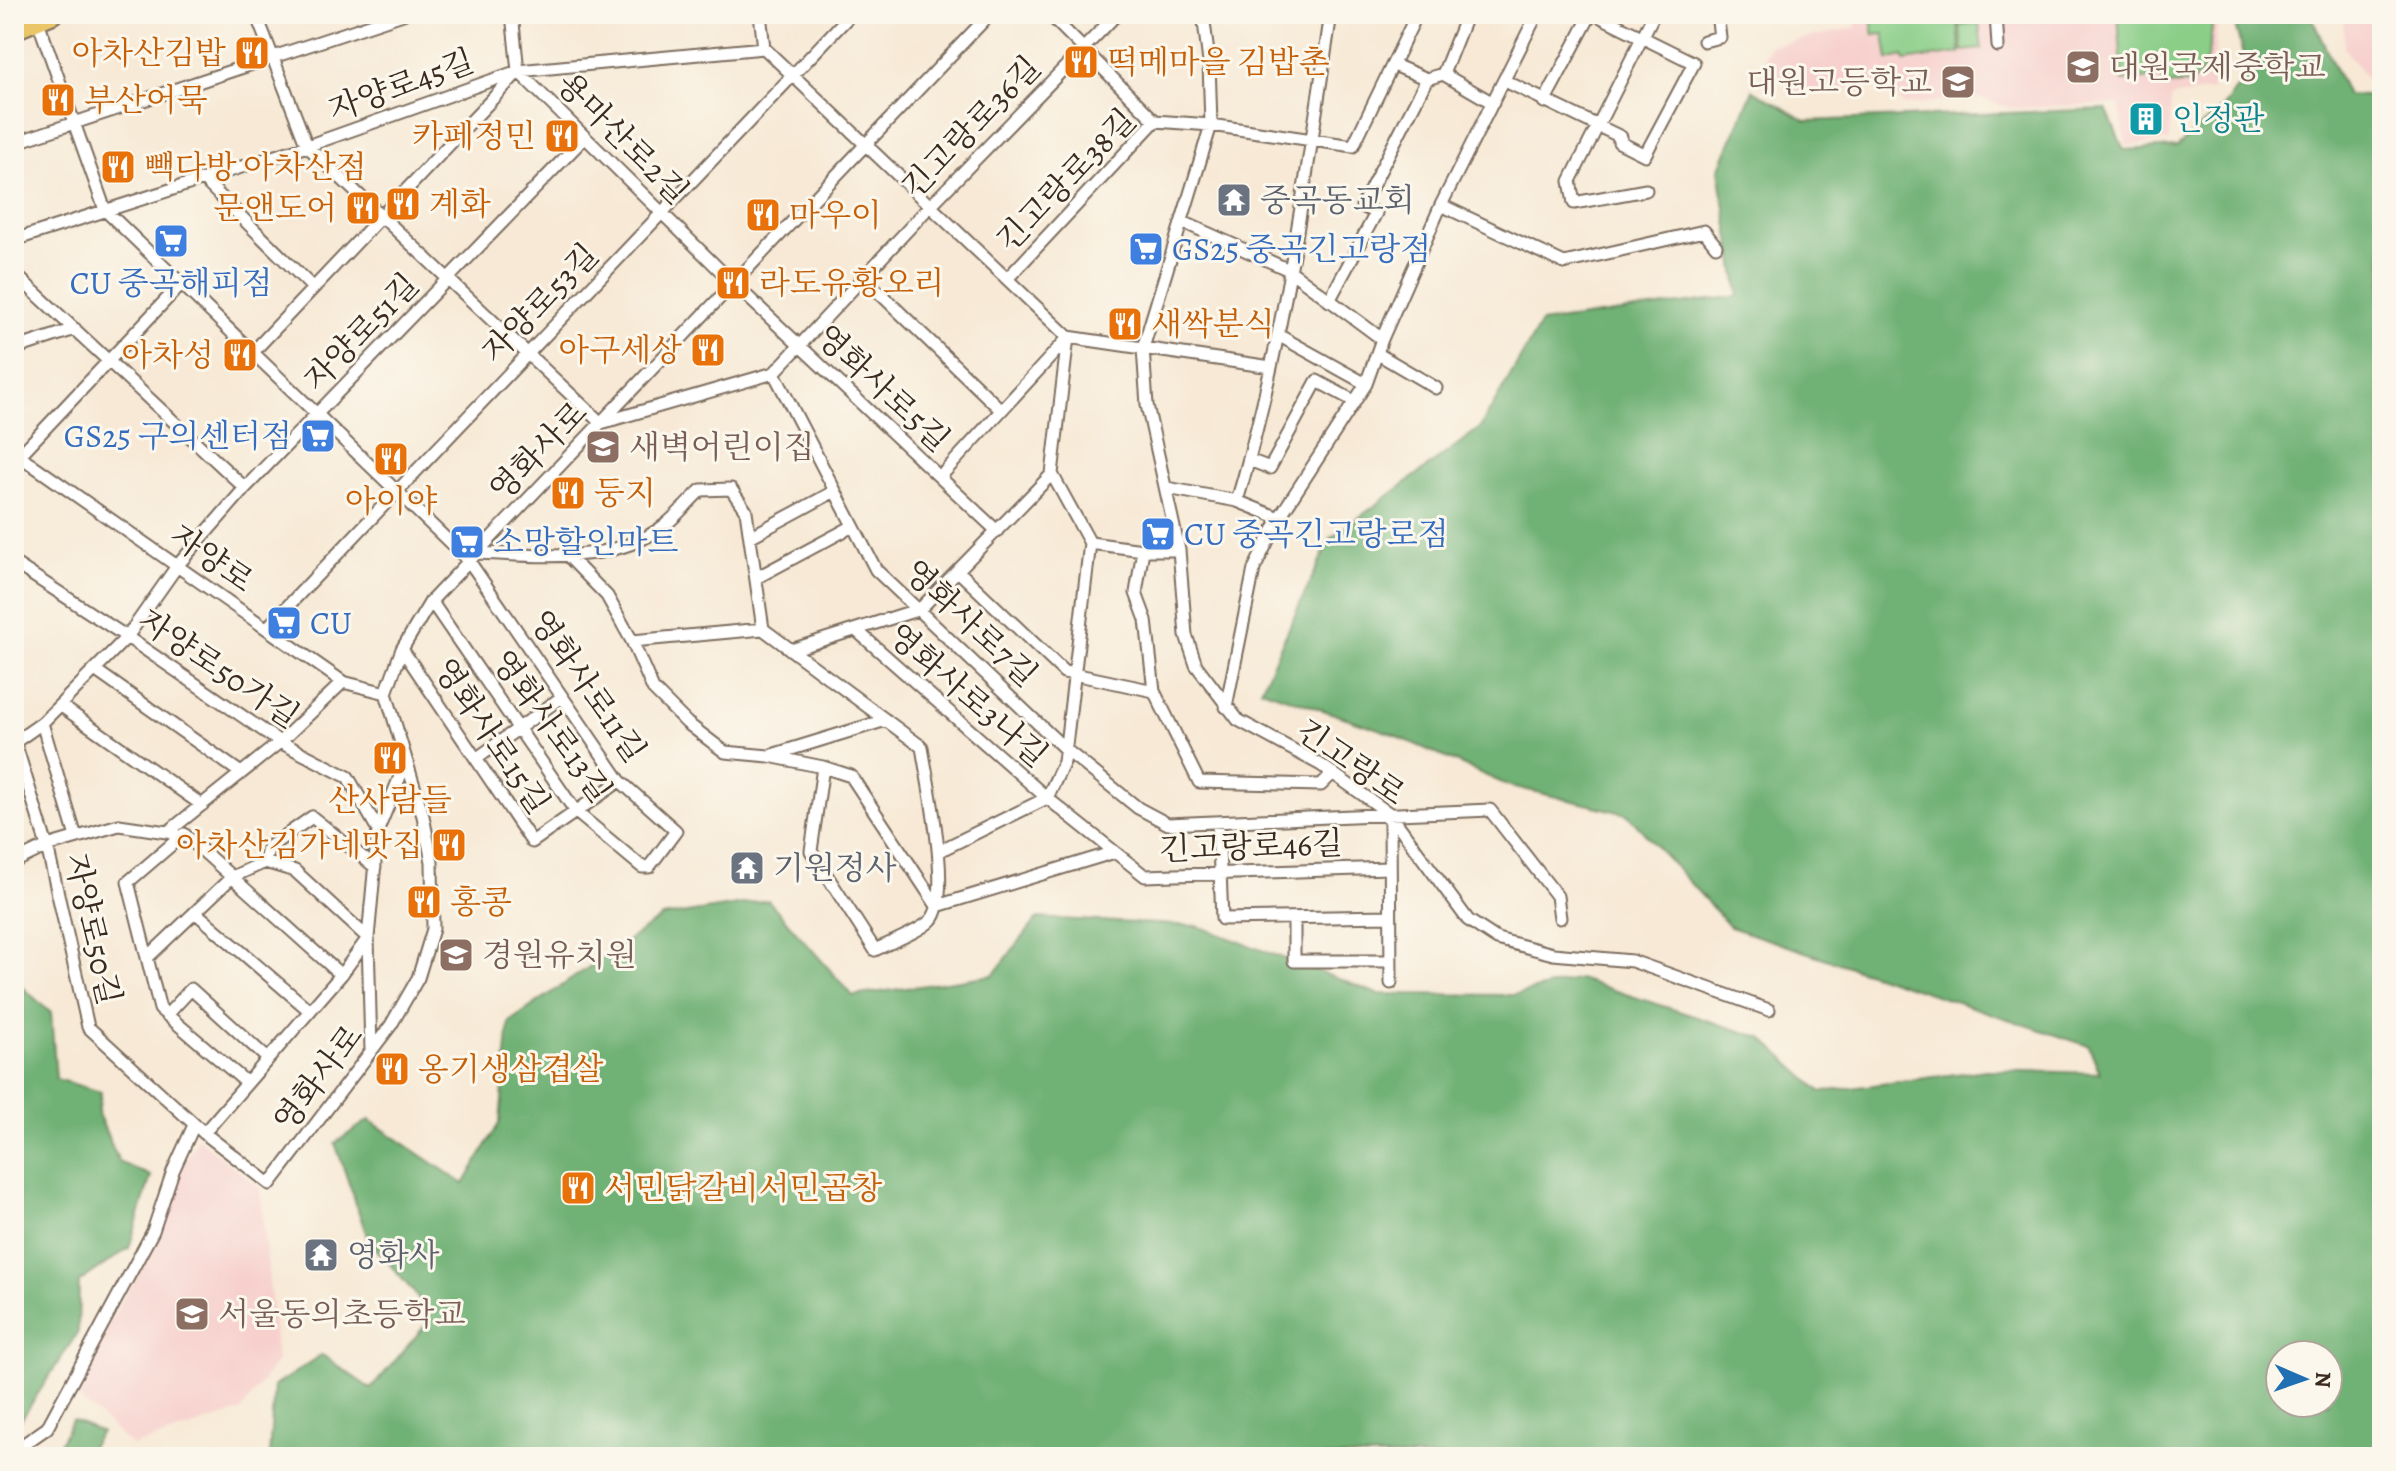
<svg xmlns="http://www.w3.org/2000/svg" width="2396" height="1471" viewBox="0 0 2396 1471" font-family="Alegreya,'Noto Serif KR',serif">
	<rect width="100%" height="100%" fill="#fbf7ec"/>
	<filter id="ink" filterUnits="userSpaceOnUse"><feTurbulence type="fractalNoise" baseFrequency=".0125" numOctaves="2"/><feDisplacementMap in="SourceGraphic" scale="16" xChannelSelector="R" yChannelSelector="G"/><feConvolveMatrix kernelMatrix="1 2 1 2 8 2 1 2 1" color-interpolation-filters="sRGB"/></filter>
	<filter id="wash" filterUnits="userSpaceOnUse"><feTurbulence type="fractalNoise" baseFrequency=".006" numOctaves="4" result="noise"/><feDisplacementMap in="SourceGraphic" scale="32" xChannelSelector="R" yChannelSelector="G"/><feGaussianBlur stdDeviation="1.8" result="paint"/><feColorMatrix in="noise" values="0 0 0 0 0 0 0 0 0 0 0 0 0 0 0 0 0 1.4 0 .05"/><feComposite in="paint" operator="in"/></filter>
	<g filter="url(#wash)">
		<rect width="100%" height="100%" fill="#f7e9d5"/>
		<!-- built -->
		<path fill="#f7d0cd" d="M 1866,14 L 2218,14 L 2212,90 L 2171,97 L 2169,141 L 2126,146 L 2119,104 L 2011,108 L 1979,98 L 1904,105 L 1882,82 L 1795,96 L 1764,57 L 1770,46 L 1856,27 L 1855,18 Z
			M 2344,14 L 2382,14 L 2382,90 L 2375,90 L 2344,48 Z
			M 197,1138 L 260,1188 L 277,1361 L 241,1411 L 132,1446 L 71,1391 L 88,1357 L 160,1235 L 182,1169 Z"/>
		<!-- green -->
		<path fill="#8ace88" stroke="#627c53" stroke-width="2" d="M 1870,14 L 1966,14 L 1968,22 L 1958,24 L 1960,53 L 1905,61 L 1903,56 L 1888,60 L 1884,34 L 1874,35 Z
			M 2118,14 L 2213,14 C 2212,31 2209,75 2191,82 C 2183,85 2172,84 2164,85 L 2163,77 L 2123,81 Z
			M 1979,23 L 1982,49 L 1962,51 L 1960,25 Z"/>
		<!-- forest -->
		<path fill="#6fb174" stroke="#556e49" stroke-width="2" fill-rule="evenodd" d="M 2232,14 L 2310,14 L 2347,95 L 2382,97 L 2382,1457 L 269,1457 L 274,1386 L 322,1355 L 371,1389 L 429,1321 L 417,1296 L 368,1239 L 335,1143 L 369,1120 L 464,1184 L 500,1122 L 509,1022 L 662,917 L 768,900 L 853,996 L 993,975 L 1038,918 L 1198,926 L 1378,994 L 1514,995 L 1579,979 L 1762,1038 L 1821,1092 L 1986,1070 L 2100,1073 L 2089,1046 L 1730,927 L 1627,814 L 1507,785 L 1390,733 L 1261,689 L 1330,539 L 1480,428 L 1541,323 L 1739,296 L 1719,170 L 1753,90 L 1806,121 L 2106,109 L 2124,150 L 2177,147 L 2222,108 L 2248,74 ZM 2280,1355 L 2328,1355 L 2328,1403 L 2280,1403 Z
			M 14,963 L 18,983 L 51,1013 L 56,1079 L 101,1092 L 98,1114 L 119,1162 L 151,1176 L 129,1248 L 79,1282 L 78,1332 L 17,1426 L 14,1426 Z
			M 72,1420 L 101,1432 L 84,1457 L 53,1457 Z"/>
	</g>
	<g filter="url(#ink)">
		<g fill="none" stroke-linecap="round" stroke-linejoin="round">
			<defs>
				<path id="minor" d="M 256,14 L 307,146 L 601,423 L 774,373
					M 512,14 L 518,71 L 733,283 L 997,531
					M 760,14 L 764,48 L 1068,337 L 1271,367
					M 1049,14 L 1155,121
					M 1203,14 L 1209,62 L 1211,125 L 1143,348 L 1147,405 L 1179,550 L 1186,635 L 1196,665 L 1238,720 L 1321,765 L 1390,814 L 1468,920 L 1497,939 L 1553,954 L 1632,961 L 1769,1010
					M 1996,14 L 1998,46
					M 38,21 L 105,210 L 469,561 L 620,781 L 676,831 L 649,867 L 642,867 L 576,812 L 431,601
					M 1704,41 L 1720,37 L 1717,14
					M 1394,65 L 1427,79
					M 1443,74 L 1493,103
					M 1505,81 L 1621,137 L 1619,142 L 1645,155 L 1694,63 L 1595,14
					M 1544,102 L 1591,14
					M 1155,121 L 1211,125 L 1353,146 L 1417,14
					M 14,143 L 403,14
					M 203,179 L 313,288
					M 1646,190 L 1574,203 L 1570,181 L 1654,14
					M 1441,205 L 1564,263 L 1704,231 L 1716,246
					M 1183,222 L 1289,270 L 1382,339
					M 14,240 L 307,146 L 518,71 L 764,48
					M 14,273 L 245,488
					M 863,277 L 1001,410
					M 1007,279 L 1155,121
					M 1329,301 L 1376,213 L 1362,206 L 1427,79 L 1443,74 L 1467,14
					M 1278,335 L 1366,384
					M 14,349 L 75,329
					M 252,353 L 515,75
					M 1378,354 L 1436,388
					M 774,373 L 876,570 L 1065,749 L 1138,808 L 1168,824 L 1490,810 L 1557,896 L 1560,918
					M 774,373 L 930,206 L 1117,14
					M 14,452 L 343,682 L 386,693
					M 19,456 L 181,284
					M 1249,460 L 1270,468 L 1317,381 L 1354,401
					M 940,477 L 1068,338
					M 1167,488 L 1237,501 L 1279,518
					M 1237,501 C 1284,343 1306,177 1331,14
					M 750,537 L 835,491
					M 1090,543 L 1143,550 L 1179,550
					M 1143,550 L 1136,593 L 1146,620 L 1154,691 L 1199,782 L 1321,785 L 1333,773
					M 476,553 C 538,555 612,566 665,525 C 678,515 689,501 701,490 L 731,489 L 746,511 L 763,629 L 922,747 C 927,780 953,896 931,920 C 921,931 889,943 875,950 L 811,851 L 823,767
					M 569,557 L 607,596 L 632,641 L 653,689 L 687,723 L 725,752 L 769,756 L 823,767 L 851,776 L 937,906
					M 14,563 L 127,637 L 280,742 L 348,777 L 378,830
					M 958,571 L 1064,672 L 1154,691
					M 756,578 L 853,526
					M 267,628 L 851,14
					M 856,630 L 1047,798 L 1145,876 L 1389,868
					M 632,641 L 763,629
					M 402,649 L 532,842 L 620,781
					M 791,650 L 920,609 L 1052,474
					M 95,670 L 241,773
					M 60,705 L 202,805
					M 1226,707 L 1254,569 L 1279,518 L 1366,384 L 1382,339 L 1441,205 L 1537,14
					M 42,723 L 76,837
					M 14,739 L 47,846 L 88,1027 L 204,1133 L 270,1184 L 391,1025 L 418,978 L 433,929 L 432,862 L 423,816 L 386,693 L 402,649 L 431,601 L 990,14
					M 15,742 L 42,723 L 127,637 L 177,566 L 245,488 L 585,137
					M 772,755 L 886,720
					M 476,759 L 562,697
					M 1390,815 L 1391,983
					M 1218,822 L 1222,919 L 1389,916
					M 168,832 L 280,742 L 343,682
					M 184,834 L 128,882 L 160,1009 L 247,1083
					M 184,834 L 341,975
					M 939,851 L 1047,798 L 1064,762 L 1090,543 L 1052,474 L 1068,337
					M 14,862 L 47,846 L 119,825 L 174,833
					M 265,862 L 268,848 L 312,817 L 375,867
					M 937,906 L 1115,852
					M 195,912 L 310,1011
					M 1294,918 L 1294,961 L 1390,961
					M 147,958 L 232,877 L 265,862 L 295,871 L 368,938 L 341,975 L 204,1133
					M 167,1015 L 191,989 L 268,1059
					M 371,1051 L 368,938 L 378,830 L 406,762
					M 14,1446 L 24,1444 L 47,1428 L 153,1231 L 173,1171 L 194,1125"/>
				<path id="primary" d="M 14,30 L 53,14"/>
			</defs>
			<!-- minor casing -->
			<use href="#minor" stroke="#7d6d5e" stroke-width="15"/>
			<!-- primary casing -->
			<use href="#primary" stroke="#7d6d5e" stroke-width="22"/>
			<!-- minor -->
			<use href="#minor" stroke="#fff" stroke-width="11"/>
			<!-- primary -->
			<use href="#primary" stroke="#eac669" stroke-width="18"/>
		</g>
	</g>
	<!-- icons -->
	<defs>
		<symbol id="restaurant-square" viewBox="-11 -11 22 22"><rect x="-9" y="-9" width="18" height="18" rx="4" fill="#e8710a" stroke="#fbf7ec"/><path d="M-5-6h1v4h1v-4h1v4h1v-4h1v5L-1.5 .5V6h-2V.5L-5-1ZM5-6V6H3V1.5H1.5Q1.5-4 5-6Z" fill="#fff"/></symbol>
		<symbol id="school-square" viewBox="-11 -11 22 22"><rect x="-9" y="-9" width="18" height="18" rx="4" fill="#8d6e63" stroke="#fbf7ec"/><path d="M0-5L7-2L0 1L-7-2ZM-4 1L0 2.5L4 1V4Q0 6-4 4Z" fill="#fff"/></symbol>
		<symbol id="building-square" viewBox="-11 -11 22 22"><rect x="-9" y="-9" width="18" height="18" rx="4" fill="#0f9aa8" stroke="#fbf7ec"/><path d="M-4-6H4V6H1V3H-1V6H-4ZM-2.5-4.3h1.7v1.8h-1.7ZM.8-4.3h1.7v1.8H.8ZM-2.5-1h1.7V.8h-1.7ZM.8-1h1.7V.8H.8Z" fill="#fff"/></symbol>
		<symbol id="temple-square" viewBox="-11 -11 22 22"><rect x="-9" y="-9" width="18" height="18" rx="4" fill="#6b7280" stroke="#fbf7ec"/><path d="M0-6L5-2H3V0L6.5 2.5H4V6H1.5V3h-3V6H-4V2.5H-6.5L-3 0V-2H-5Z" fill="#fff"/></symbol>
		<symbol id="supermarket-square" viewBox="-11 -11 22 22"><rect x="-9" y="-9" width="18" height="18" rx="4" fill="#3f7fe0" stroke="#fbf7ec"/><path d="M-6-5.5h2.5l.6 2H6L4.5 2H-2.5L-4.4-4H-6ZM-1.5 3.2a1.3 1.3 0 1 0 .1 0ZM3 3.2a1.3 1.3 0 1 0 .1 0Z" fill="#fff"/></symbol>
	</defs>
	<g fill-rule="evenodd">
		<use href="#restaurant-square" x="232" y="33" width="40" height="40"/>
		<use href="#restaurant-square" x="1061" y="42" width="40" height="40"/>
		<use href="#school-square" x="2063" y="47" width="40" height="40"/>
		<use href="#school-square" x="1938" y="62" width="40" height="40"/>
		<use href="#restaurant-square" x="38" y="80" width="40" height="40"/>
		<use href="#building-square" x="2126" y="99" width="40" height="40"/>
		<use href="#restaurant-square" x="542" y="116" width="40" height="40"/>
		<use href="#restaurant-square" x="98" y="147" width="40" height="40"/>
		<use href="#temple-square" x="1214" y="180" width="40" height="40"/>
		<use href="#restaurant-square" x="383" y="184" width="40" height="40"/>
		<use href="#restaurant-square" x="343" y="188" width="40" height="40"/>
		<use href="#restaurant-square" x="743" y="195" width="40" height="40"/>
		<use href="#supermarket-square" x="151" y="221" width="40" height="40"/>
		<use href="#supermarket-square" x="1126" y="229" width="40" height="40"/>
		<use href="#restaurant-square" x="713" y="263" width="40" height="40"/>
		<use href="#restaurant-square" x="1105" y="304" width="40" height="40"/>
		<use href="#restaurant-square" x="688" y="330" width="40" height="40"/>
		<use href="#restaurant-square" x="220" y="335" width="40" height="40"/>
		<use href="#supermarket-square" x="298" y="416" width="40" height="40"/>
		<use href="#school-square" x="583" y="427" width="40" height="40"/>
		<use href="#restaurant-square" x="371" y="439" width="40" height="40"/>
		<use href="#restaurant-square" x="548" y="473" width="40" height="40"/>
		<use href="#supermarket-square" x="1138" y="514" width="40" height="40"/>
		<use href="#supermarket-square" x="447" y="522" width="40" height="40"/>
		<use href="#supermarket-square" x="264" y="603" width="40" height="40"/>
		<use href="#restaurant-square" x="370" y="738" width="40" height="40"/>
		<use href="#restaurant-square" x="429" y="825" width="40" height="40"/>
		<use href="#temple-square" x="727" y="848" width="40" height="40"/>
		<use href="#restaurant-square" x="404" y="882" width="40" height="40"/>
		<use href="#school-square" x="436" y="935" width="40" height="40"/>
		<use href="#restaurant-square" x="372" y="1049" width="40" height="40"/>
		<use href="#restaurant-square" x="558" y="1168" width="40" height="40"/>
		<use href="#temple-square" x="301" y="1235" width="40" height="40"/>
		<use href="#school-square" x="172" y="1294" width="40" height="40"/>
	</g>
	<g text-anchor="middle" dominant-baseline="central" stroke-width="6" stroke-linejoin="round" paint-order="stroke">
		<!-- food labels -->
		<g font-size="32" fill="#c56008" stroke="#fbf7ec" text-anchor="start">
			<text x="226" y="53" text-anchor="end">아차산김밥</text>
			<text x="1107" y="62">떡메마을 김밥촌</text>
			<text x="84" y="100">부산어묵</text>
			<text x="536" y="136" text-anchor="end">카페정민</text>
			<text x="144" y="167">빽다방 아차산점</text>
			<text x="429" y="204">계화</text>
			<text x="337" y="208" text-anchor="end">문앤도어</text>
			<text x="789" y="215">마우이</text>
			<text x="759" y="283">라도유황오리</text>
			<text x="1151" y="324">새싹분식</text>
			<text x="682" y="350" text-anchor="end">아구세상</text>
			<text x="214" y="355" text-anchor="end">아차성</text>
			<text x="594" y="493">둥지</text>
			<text x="391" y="501" text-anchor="middle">아이야</text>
			<text x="390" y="800" text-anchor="middle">산사람들</text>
			<text x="423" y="845" text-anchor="end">아차산김가네맛집</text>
			<text x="450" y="902">홍콩</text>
			<text x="418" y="1069">옹기생삼겹살</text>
			<text x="604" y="1188">서민닭갈비서민곱창</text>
		</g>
		<!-- education labels -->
		<g font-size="32" fill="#785e54" stroke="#fbf7ec" text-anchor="start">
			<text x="2109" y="67">대원국제중학교</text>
			<text x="1932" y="82" text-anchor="end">대원고등학교</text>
			<text x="629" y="447">새벽어린이집</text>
			<text x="482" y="955">경원유치원</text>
			<text x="218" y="1314">서울동의초등학교</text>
		</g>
		<!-- street labels -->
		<g font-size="32" fill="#3b2a1e" stroke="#fbf7ec">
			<text transform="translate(401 85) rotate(-20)">자양로45길</text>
			<text transform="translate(971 127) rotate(-46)">긴고랑로36길</text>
			<text transform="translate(623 138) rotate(45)">용마산로2길</text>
			<text transform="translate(1066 180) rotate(-46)">긴고랑로38길</text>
			<text transform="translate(540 303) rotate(-46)">자양로53길</text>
			<text transform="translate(361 332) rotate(-46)">자양로51길</text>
			<text transform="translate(883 388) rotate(43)">영화사로5길</text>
			<text transform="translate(538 451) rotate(-46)">영화사로</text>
			<text transform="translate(212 558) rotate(35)">자양로</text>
			<text transform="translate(971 623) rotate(43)">영화사로7길</text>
			<text transform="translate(219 668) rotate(34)">자양로50가길</text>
			<text transform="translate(588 686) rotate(55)">영화사로11길</text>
			<text transform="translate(968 695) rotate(41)">영화사로3나길</text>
			<text transform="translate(552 726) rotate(54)">영화사로13길</text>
			<text transform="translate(492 736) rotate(56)">영화사로15길</text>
			<text transform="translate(1351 762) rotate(35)">긴고랑로</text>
			<text transform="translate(1251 846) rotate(-2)">긴고랑로46길</text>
			<text transform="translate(93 929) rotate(77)">자양로50길</text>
			<text transform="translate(318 1078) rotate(-53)">영화사로</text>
		</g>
		<!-- culture labels -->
		<g font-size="32" fill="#0d838f" stroke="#fbf7ec" text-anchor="start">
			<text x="2172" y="119">인정관</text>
		</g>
		<!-- worship labels -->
		<g font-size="32" fill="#5b616d" stroke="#fbf7ec" text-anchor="start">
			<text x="1260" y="200">중곡동교회</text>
			<text x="773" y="868">기원정사</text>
			<text x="347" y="1255">영화사</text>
		</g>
		<!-- shop labels -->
		<g font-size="32" fill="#366cbe" stroke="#fbf7ec" text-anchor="start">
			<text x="1172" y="249">GS25 중곡긴고랑점</text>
			<text x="171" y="283" text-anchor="middle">CU 중곡해피점</text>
			<text x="292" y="436" text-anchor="end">GS25 구의센터점</text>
			<text x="1184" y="534">CU 중곡긴고랑로점</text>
			<text x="493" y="542">소망할인마트</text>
			<text x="310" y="623">CU</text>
		</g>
	</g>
	<!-- margin -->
	<rect width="2396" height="1471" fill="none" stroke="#fbf7ec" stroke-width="48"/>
	<!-- north arrow -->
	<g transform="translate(2304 1379) rotate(92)"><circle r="38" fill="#fbf7ec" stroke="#aea59a" stroke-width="2"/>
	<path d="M0-6L14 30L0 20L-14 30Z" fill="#1f6fb2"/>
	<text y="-12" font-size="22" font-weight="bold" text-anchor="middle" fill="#3b2a1e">N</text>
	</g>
</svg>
